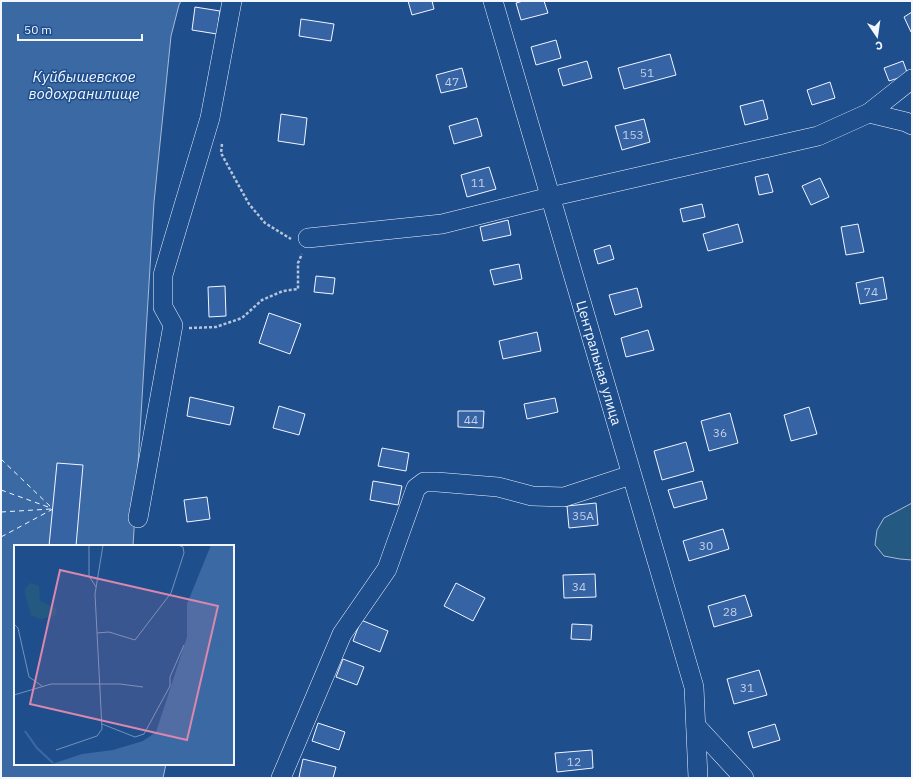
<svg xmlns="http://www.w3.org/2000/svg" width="913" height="779" viewBox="0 0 913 779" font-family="'IBM Plex Sans',sans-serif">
	<rect width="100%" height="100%" fill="#1f4e8c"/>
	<!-- green -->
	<path fill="#245a82" stroke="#a8bbd7" d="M 912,503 L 912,560 L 900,559 L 884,556 L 875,545 L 877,530 L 884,518 Z"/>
	<!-- water -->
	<path fill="#3b69a3" stroke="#a8bbd7" d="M 1,1 L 181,1 L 179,5 L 171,36 L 154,202 L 133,546 L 15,546 L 15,764 L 166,764 L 163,778 L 1,778 Z"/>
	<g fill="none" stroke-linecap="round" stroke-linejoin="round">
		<!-- ferry -->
		<path stroke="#f2f6ff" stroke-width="1" stroke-dasharray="5 4" stroke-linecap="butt" d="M 1,459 L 53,509 L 1,537
			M 1,490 L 51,508
			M 1,512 L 51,509"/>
	</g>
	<!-- building -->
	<path fill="#3563a3" stroke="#f2f6ff" d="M 408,1 L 432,1 L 434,9 L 412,15 Z
		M 523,1 L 544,1 L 548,13 L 521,20 L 516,3 Z
		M 195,7 L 220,11 L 217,34 L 192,30 Z
		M 912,12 L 912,31 L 911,32 L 904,17 Z
		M 301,19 L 334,24 L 331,41 L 299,36 Z
		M 556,40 L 561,58 L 536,65 L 531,47 Z
		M 670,54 L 676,75 L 624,89 L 618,68 Z
		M 587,61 L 592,78 L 563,86 L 558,69 Z
		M 903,61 L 908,75 L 889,81 L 884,68 Z
		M 462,68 L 467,87 L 441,93 L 436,75 Z
		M 830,82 L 835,98 L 812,105 L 807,90 Z
		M 763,100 L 768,119 L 745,125 L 740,106 Z
		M 281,114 L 307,118 L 304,145 L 278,141 Z
		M 477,118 L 482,136 L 454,144 L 449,126 Z
		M 644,119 L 650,142 L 622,150 L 615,126 Z
		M 489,167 L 496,189 L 467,197 L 461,175 Z
		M 768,174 L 773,192 L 759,195 L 755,177 Z
		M 820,178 L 829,197 L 811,205 L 802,186 Z
		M 702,204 L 705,217 L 683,222 L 680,209 Z
		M 508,220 L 511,235 L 483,241 L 480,227 Z
		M 738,224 L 743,242 L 708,251 L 703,234 Z
		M 858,224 L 864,252 L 846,255 L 841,227 Z
		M 610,245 L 614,259 L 598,264 L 594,250 Z
		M 519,264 L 522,279 L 494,285 L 490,270 Z
		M 316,276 L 335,278 L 333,294 L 314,292 Z
		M 883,277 L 887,299 L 860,304 L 856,283 Z
		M 225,286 L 226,316 L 209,317 L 208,287 Z
		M 637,288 L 642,307 L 615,315 L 609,295 Z
		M 269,313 L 301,324 L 290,354 L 259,343 Z
		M 648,330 L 654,350 L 626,357 L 621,338 Z
		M 537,332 L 541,351 L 503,359 L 499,341 Z
		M 190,397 L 234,407 L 230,425 L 187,416 Z
		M 555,398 L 558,412 L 527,419 L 524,404 Z
		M 279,406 L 305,414 L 299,435 L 273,428 Z
		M 809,407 L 817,434 L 791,441 L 784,415 Z
		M 458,411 L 484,411 L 483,428 L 458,427 Z
		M 730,413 L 738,443 L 709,451 L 701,421 Z
		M 686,442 L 694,471 L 662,480 L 654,451 Z
		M 382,448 L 409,453 L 406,471 L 378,466 Z
		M 57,463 L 83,465 L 76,546 L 49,546 Z
		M 373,481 L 402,486 L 398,505 L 370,500 Z
		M 702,481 L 707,499 L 674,508 L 668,490 Z
		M 207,497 L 210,519 L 187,522 L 184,500 Z
		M 596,503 L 598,525 L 569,528 L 567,506 Z
		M 723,529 L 729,549 L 689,561 L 683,541 Z
		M 595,574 L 596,597 L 564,598 L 563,575 Z
		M 456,583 L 485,598 L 473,621 L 444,606 Z
		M 745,595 L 752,616 L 714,627 L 708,606 Z
		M 361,620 L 388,631 L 380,652 L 353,641 Z
		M 572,624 L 592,625 L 591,640 L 571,639 Z
		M 343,659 L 364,667 L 357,685 L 336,677 Z
		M 759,670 L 767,695 L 734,704 L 727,679 Z
		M 318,723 L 345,732 L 339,750 L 312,741 Z
		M 775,724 L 780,740 L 753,748 L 748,732 Z
		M 592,750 L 593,768 L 557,772 L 555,753 Z
		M 303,759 L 336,767 L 333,778 L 303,778 L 299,777 Z"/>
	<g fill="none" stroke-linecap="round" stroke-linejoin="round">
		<defs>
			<g id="minor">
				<path id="s1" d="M 493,1 L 694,687 L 698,778"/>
				<path d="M 869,113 L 906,122 L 912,125"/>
				<path d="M 308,238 L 442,224 L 550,197 L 818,136 L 869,113 L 912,79"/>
				<path d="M 138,518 L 173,325 L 163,307 L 163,275 L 210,118 L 232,1"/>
				<path d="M 696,726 L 744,778"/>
				<path d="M 281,778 L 342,634 L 387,569 L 416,488 L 424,482 L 437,482 L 498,487 L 532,496 L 564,497 L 631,475"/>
			</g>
		</defs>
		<!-- minor casing -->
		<use href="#minor" stroke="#f2f6ff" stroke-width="20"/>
		<!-- path -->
		<path stroke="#b3c4dc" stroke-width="2.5" stroke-dasharray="3 2" stroke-linecap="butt" d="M 222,144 L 221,153 L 234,177 L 249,204 L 265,223 L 291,239
			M 189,328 L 216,327 L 242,318 L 262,300 L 283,291 L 298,289 L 298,263 L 302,254"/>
		<!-- minor -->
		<use href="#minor" stroke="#1f4e8c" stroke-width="19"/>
	</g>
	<g text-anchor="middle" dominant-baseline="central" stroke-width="3" stroke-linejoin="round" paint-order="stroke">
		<!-- number labels -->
		<g font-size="12" fill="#c3d1e8">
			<text x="647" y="72">51</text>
			<text x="452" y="81">47</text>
			<text x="633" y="134">153</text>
			<text x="478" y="182">11</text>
			<text x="871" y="291">74</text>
			<text x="471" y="419">44</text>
			<text x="720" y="432">36</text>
			<text x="583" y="515">35А</text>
			<text x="706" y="545">30</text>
			<text x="579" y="586">34</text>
			<text x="730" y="611">28</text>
			<text x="747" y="687">31</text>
			<text x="574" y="761">12</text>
		</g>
		<!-- street labels -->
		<g font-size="14" fill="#f2f6ff" stroke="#1f4e8c">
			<text stroke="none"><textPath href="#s1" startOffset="377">Центральная улица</textPath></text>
		</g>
		<!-- water labels -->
		<g font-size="15" font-style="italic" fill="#f2f6ff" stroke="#1f4e8c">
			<text x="84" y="76">Куйбышевское<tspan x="84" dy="17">водохранилище</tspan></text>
		</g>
	</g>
	<!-- overview -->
	<g transform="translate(14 545)">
		<rect width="220" height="220" fill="#1f4e8c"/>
		<path d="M 16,38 L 25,41 L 26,56 L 43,64 L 41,71 L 26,74 L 17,70 L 11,49 L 11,44 Z" fill="#245a82"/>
		<path d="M 197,0 L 220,0 L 220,220 L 35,220 L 68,209 L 99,205 L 129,196 L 142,187 L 173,92 L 173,59 Z" fill="#3b69a3"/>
		<path fill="none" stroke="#3b69a3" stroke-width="2" d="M 185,106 L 220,129M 185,106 L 220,112M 11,186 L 23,203 L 39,218M 200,220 L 204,161 L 198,126 L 184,105 L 220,93"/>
		<path fill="none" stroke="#7391ba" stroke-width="1" d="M 75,0 L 75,31 L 82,42M 0,79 L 4,83 L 15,132 L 28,141M 83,88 L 95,87 L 121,95 L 157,48 L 170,8 L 169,2 L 164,0M 0,150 L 37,139 L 106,139 L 129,142M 88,179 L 121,192 L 130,189 L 156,141 L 156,132 L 170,100M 42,205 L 83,191 L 88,184 L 81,49 L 89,0"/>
		<path fill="#da87ad" fill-opacity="0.15" stroke="#da87ad" stroke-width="2" d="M 46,25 L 204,61 L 173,195 L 16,159 Z"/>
		<rect width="220" height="220" fill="none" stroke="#f2f6ff" stroke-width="2"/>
	</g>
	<!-- border -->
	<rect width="913" height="779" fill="none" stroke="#f2f6ff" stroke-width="4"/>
	<!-- north arrow -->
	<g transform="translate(877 36) rotate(167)" stroke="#1f4e8c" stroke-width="3" paint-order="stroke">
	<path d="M0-3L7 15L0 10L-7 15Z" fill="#f2f6ff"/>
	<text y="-6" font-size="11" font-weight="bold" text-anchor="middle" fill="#f2f6ff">С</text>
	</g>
	<!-- scale -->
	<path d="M18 34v6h124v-6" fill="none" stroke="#f2f6ff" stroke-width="2"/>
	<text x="24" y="34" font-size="12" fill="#f2f6ff" stroke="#1f4e8c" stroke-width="3" paint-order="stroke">50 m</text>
</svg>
